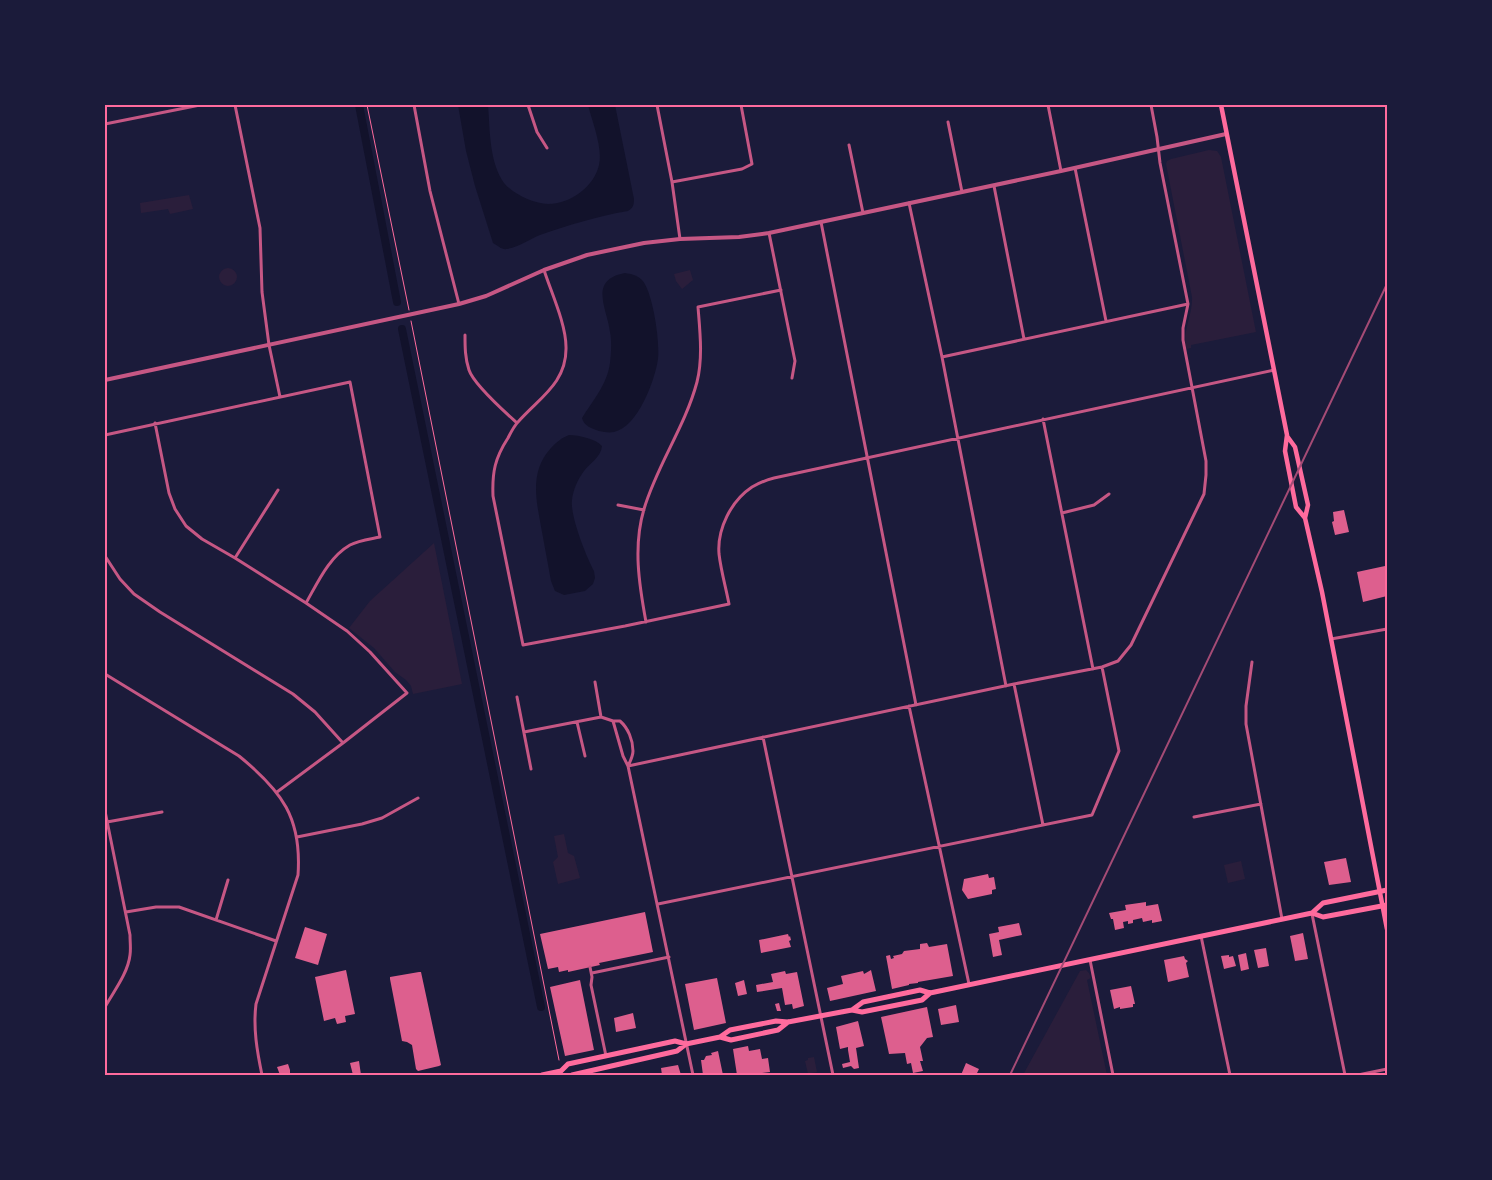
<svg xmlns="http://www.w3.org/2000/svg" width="1492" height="1180" viewBox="0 0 1492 1180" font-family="Poppins,sans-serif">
	<rect width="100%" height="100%" fill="#1b1b3a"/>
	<!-- green -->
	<path fill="#2a1e3b" d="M 1209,150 L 1217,151 L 1221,157 L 1256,332 L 1191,345 L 1191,348 L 1186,349 C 1182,331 1193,315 1192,297 L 1166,164 L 1167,161 L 1171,159 Z
		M 189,195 L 193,209 L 170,214 L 168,209 L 141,213 L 140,203 Z
		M219 277a9 9 0 1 1 18 0a9 9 0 1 1-18 0Z
		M 690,270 L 693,280 L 682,289 L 676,281 L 674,274 Z
		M 434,543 L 462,684 L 413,694 L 411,686 L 406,680 L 395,672 L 374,648 L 349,628 L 370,601 Z
		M 564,834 L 568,853 L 574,856 L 580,878 L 558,884 L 553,862 L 558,857 L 554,836 Z
		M 1241,861 L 1245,879 L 1228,883 L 1224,865 Z
		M 1086,970 L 1089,973 L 1091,978 L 1087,980 L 1107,1075 L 1023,1075 L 1080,971 Z
		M 814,1057 L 817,1072 L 808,1074 L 805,1061 L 808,1060 L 808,1058 Z"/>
	<!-- water -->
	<path fill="#12122b" d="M 458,105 L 488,105 C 490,129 489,158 502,180 C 509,192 533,204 548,204 C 570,204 594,187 599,165 C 603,148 592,121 588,105 L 615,105 L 634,199 C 634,205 633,208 628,211 C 598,216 569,225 540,235 C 530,239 519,247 507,249 C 502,250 498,246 493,243 L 475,186 L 466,151 Z
		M 625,273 C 631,274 637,275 642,280 C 653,292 660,342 658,359 C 655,380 638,427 614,432 C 609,433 604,432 599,431 C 591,428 584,426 582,418 C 593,400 607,385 610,363 C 611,354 612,342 610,332 C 607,308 588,280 625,273 Z
		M 569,435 C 579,435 596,439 602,446 C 601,457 590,463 584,471 C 578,479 573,490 572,500 C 570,516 586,556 594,571 L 595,578 L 593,584 L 585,591 L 564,595 L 555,591 L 551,581 C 548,565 545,548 542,532 C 537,503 528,473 551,448 C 557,442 561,438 569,435 Z"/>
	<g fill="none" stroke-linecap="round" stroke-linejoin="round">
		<!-- canal -->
		<path stroke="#12122b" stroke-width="8" d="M 359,105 L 397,302
			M 402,329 L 541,1007"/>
	</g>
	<!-- building -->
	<path fill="#dd5f8e" d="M 1344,510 L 1349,532 L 1335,535 L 1332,522 L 1334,521 L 1333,512 Z
		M 1385,566 L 1387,576 L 1387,596 L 1363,602 L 1357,572 Z
		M 1346,858 L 1351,882 L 1329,885 L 1324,862 Z
		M 988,874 L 989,878 L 994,877 L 996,889 L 992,890 L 992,894 L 968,899 L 962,890 L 964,879 Z
		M 1146,902 L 1146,906 L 1158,904 L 1162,921 L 1152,923 L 1152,920 L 1143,922 L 1142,918 L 1133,920 L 1133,923 L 1128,924 L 1128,921 L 1123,922 L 1124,928 L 1115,930 L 1113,919 L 1111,919 L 1109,913 L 1126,910 L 1125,905 Z
		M 645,912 L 653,952 L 599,963 L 600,965 L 568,972 L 568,970 L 559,972 L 558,967 L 548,969 L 540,934 Z
		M 1019,923 L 1022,935 L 999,940 L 1002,955 L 993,957 L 989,934 L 999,932 L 998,927 Z
		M 305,927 L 327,934 L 318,965 L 295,958 Z
		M 1303,933 L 1308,959 L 1295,961 L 1290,936 Z
		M 788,934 L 789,937 L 790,936 L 791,940 L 789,941 L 791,947 L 761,953 L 759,940 Z
		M 927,943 L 929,947 L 947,944 L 953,976 L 918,982 L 918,983 L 909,984 L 909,985 L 892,989 L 886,956 L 890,955 L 891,959 L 894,958 L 893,956 L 902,954 L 904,951 L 920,949 L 920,944 Z
		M 1266,948 L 1269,966 L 1258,968 L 1254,950 Z
		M 1246,953 L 1249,969 L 1241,971 L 1238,955 Z
		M 1229,955 L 1229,957 L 1233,956 L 1236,966 L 1224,969 L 1221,956 Z
		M 1184,956 L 1185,959 L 1188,961 L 1186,963 L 1189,977 L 1168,982 L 1164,960 Z
		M 346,970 L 355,1014 L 345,1016 L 346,1022 L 337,1024 L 335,1018 L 324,1021 L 315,977 Z
		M 871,970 L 876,991 L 830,1001 L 827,988 L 843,984 L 841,976 L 863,971 L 864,974 Z
		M 785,971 L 786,974 L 797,972 L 804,1006 L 793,1009 L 792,1004 L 785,1005 L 782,988 L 757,992 L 756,985 L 773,982 L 771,974 Z
		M 419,972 L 421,972 L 441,1065 L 439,1066 L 418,1071 L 416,1069 L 412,1045 L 407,1042 L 402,1041 L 390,979 L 390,977 Z
		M 717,978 L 726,1023 L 694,1030 L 685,984 Z
		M 580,980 L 594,1050 L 565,1056 L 550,987 Z
		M 744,980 L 747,994 L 738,996 L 735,983 Z
		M 1131,986 L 1135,1004 L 1133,1004 L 1133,1007 L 1120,1009 L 1120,1007 L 1114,1009 L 1110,990 Z
		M 779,1003 L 781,1011 L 777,1011 L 775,1004 Z
		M 956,1005 L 959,1022 L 941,1025 L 938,1009 Z
		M 927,1007 L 933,1037 L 927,1038 L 920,1047 L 923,1061 L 920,1061 L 923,1071 L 913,1073 L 911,1063 L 907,1064 L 905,1053 L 889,1054 L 881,1017 Z
		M 633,1013 L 636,1028 L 616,1032 L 614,1018 Z
		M 858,1021 L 864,1046 L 856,1048 L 859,1068 L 854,1069 L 851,1066 L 843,1068 L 842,1064 L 850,1062 L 848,1050 L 848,1047 L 840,1049 L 836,1027 Z
		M 748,1046 L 749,1051 L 760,1049 L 762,1059 L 768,1058 L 770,1072 L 762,1073 L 763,1075 L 737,1075 L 733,1049 Z
		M 718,1051 L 723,1075 L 703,1075 L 701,1060 L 704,1060 L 706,1056 L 712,1055 L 711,1053 Z
		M 359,1061 L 361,1075 L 353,1075 L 350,1063 Z
		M 966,1063 L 979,1069 L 976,1075 L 961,1075 Z
		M 288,1064 L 290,1070 L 290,1075 L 280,1075 L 277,1067 Z
		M 678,1065 L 681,1075 L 662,1075 L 661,1068 Z"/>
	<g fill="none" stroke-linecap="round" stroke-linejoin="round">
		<!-- path -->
		<path stroke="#ff6b9d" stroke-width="1" d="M 367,105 L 409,310
			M 411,321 L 559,1060"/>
		<!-- minor -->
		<path stroke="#c65784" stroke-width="3" d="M 235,105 L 260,228 L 262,292 L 269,345 L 280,397
			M 414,105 L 430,191 L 459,304
			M 528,105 L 537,132 L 547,148
			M 657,105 L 672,182 L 680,239
			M 1048,105 L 1061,171
			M 948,122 L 962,192
			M 105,124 L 200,105
			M 849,145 L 863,213
			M 1075,168 L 1106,321
			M 672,182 L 742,169 L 752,164 L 741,105
			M 994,186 L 1024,339
			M 909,203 L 942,357 L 1006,686
			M 821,222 L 916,705
			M 769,233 L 795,361 L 792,378
			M 544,270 C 551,292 566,324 566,347 C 567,383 539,398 518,422 C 514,426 511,432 508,438 C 495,458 492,472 493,496 L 523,645 L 625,626 L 729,604 C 726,588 721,571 719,554 C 717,529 731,501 752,487 C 759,483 766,480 774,478 L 1274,370
			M 465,335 C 465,347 465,358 469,370 C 474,385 505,412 517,423
			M 942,357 L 1188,304
			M 1043,419 L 1093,669
			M 155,423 L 169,493 L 175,509 L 186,526 L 202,539 L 235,558 L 306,603 L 347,631 L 370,652 L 407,693 L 343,743 L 277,792
			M 105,435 L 350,382 L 380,537 C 371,539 359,540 350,545 C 329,557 318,582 306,603
			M 618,505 L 644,510
			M 1062,513 L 1094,505 L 1109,494
			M 105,556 L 120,579 L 134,594 L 160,612 L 293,694 L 315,712 L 343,743
			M 235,558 L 278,490
			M 646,622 C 639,584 633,546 644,509 C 657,465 685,427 697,382 C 703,358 700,332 698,307 L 781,290
			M 1331,639 L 1387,629
			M 1252,662 L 1246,706 L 1246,724 L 1282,919
			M 105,674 L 239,756 C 282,791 302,818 298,875 L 256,1004 C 253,1028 257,1051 262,1075
			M 595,682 L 601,717
			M 1014,684 L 1043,825
			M 517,697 L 531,769
			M 909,706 L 969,984
			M 577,722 L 585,756
			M 524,732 L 601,717 L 613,721 L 620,721 C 628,728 633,740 633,751 C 633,756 630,762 628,766 L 623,756 L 613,721
			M 763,737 L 833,1075
			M 105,811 L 130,935 C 130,942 131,949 130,955 C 128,973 114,991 105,1007
			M 1194,817 L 1261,804
			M 107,822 L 162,812
			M 297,837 L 362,824 L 382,818 L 418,798
			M 658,904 L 1092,815 L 1119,751 L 1102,667
			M 126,912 L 156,907 L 179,907 L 276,941
			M 1312,914 L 1345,1075
			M 216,920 L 228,880
			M 1201,936 L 1230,1075
			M 1090,960 L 1113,1075
			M 590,967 L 592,977 L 591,985 L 606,1056
			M 592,973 L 669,957
			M 693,1075 L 628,766 L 1014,684 L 1102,667 L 1118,661 L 1131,645 L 1204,494 L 1206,475 L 1206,461 L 1183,340 L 1183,328 L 1188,304 L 1160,163 L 1157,137 L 1151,105
			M 1358,1075 L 1387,1069"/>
		<!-- tertiary -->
		<path stroke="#c65784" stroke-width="4" d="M 105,380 L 459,304 L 486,296 L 544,270 L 587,255 L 644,243 L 680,239 L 739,237 L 769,233 L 1061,171 L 1226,134"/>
		<!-- secondary -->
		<path stroke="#ff6b9d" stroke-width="4.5" d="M 1221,105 L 1287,435 L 1285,451 L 1296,507 L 1305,518 L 1322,592 L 1387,929
			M 1287,436 L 1295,447 L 1308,505 L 1305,518"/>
		<!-- primary -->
		<path stroke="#ff6b9d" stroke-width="5" d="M 1312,913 L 1323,903 L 1387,890
			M 852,1010 L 862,1012 L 922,1000 L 930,993
			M 720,1037 L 731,1040 L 778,1030 L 788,1022
			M 542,1075 L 561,1071 L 568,1064 L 675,1041 L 686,1044 L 720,1037 L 730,1030 L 776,1021 L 788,1022 L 852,1010 L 863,1002 L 920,990 L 930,993 L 1312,913 L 1323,917 L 1387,905
			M 572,1075 L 677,1051 L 686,1044"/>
		<!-- rail -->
		<path stroke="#a44b75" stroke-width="2" d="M 1010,1075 L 1387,284"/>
	</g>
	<!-- border -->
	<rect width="1492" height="1180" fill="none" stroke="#1b1b3a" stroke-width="212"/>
	<rect x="106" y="106" width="1280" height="968" fill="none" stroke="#ff6b9d" stroke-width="2"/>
</svg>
